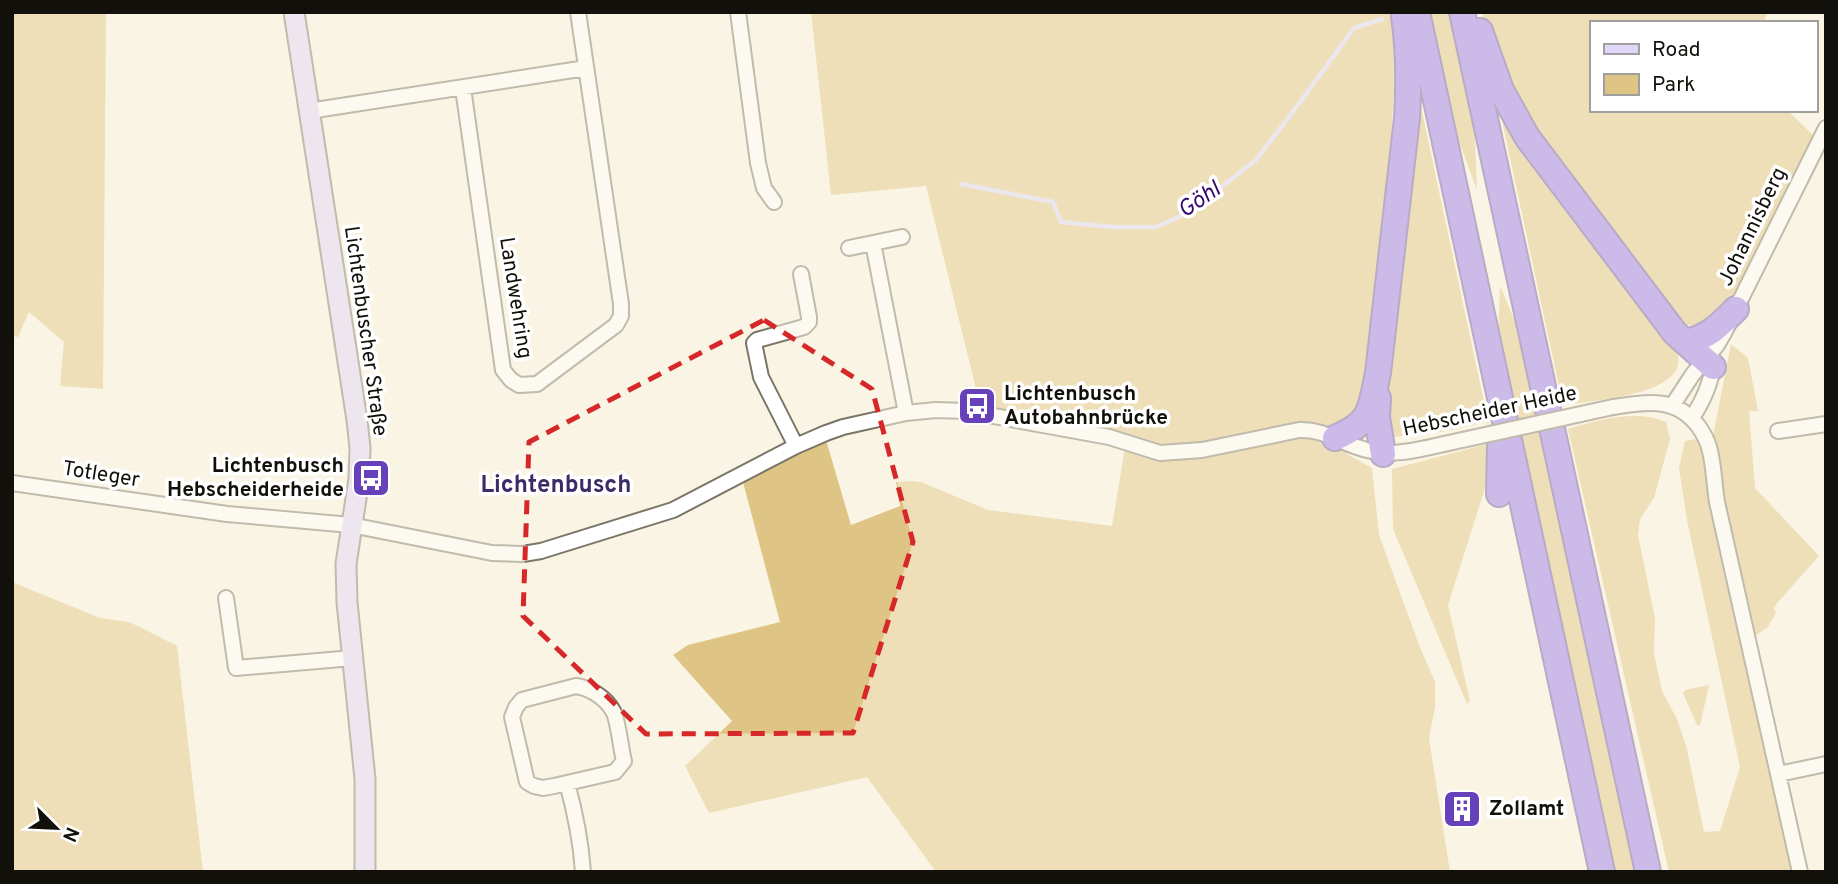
<svg xmlns="http://www.w3.org/2000/svg" width="1838" height="884" viewBox="0 0 1838 884" font-family="Overpass,sans-serif">
	<rect width="100%" height="100%" fill="#faf4e4"/>
	<!-- green -->
	<path fill="#dfc585" d="M 12,12 L 106,12 L 103,389 L 60,386 L 64,342 L 29,312 L 18,337 L 12,336 Z
		M 811,12 L 1393,12 L 1394,93 L 1387,195 L 1367,398 L 1347,424 L 1347,454 L 1372,468 L 1379,535 L 1419,645 L 1435,682 L 1435,707 L 1429,738 L 1450,872 L 936,872 L 867,777 L 709,813 L 685,766 L 732,721 L 673,655 L 688,645 L 780,622 L 743,482 L 826,440 L 851,525 L 900,506 L 896,482 L 911,481 L 921,482 L 988,510 L 1112,526 L 1127,435 L 981,409 L 926,186 L 831,195 Z
		M 1425,12 L 1452,12 L 1474,117 L 1477,190 L 1445,104 Z
		M 1482,12 L 1768,12 L 1763,23 L 1591,23 L 1591,110 L 1787,110 L 1814,136 L 1781,199 L 1738,288 C 1727,306 1704,333 1681,323 L 1547,151 L 1496,58 Z
		M 1420,102 L 1493,444 L 1492,466 L 1448,605 L 1470,701 L 1467,704 L 1393,529 L 1392,469 L 1491,443 L 1487,422 L 1441,432 L 1393,437 L 1388,431 L 1384,409 Z
		M 1501,116 L 1676,348 C 1678,355 1680,363 1676,370 C 1662,396 1591,401 1563,405 Z
		M 1500,286 L 1527,350 L 1636,872 L 1609,872 L 1498,342 Z
		M 1731,344 L 1748,358 L 1758,411 L 1749,411 L 1755,488 L 1819,556 L 1778,602 L 1774,608 L 1776,613 L 1767,628 L 1744,643 L 1759,713 L 1791,872 L 1669,872 L 1568,429 C 1597,420 1637,409 1666,422 L 1670,439 L 1654,498 L 1640,519 L 1638,535 L 1655,618 L 1654,653 L 1662,691 L 1677,719 L 1687,749 L 1704,832 L 1720,831 L 1740,767 L 1687,520 L 1679,468 L 1685,441 L 1713,436 Z
		M 12,582 L 100,618 L 128,622 L 138,626 L 177,646 L 203,872 L 12,872 Z
		M 1709,685 L 1700,726 L 1697,725 L 1683,693 L 1685,690 Z"/>
	<g fill="none" stroke-linecap="round" stroke-linejoin="round">
		<!-- stream -->
		<path stroke="#dcd6f9" stroke-width="4.5" d="M 961,184 L 1053,202 L 1061,222 L 1112,227 L 1156,227 L 1188,213 L 1256,160 L 1301,101 L 1354,28 L 1382,19"/>
		<defs>
			<path id="street" d="M 738,12 L 758,163 L 764,188 L 774,202
				M 463,88 L 503,370 L 511,380 L 519,385 L 537,384 L 616,325 L 621,316 L 621,304 L 578,12
				M 309,111 L 586,68
				M 873,243 L 906,413
				M 849,248 L 902,237
				M 1672,406 L 1693,374 L 1717,345 L 1724,333 L 1826,128
				M 1613,407 C 1647,402 1676,396 1699,427 C 1703,433 1707,440 1709,447 C 1714,464 1714,484 1717,502 L 1800,872
				M 1692,418 C 1704,399 1711,383 1714,361
				M 1778,431 L 1826,424
				M 796,446 L 761,377 L 754,343 L 757,340 L 804,327 L 809,322 L 809,317 L 801,274
				M 12,483 L 227,514 L 351,525 L 492,553 L 523,554 L 541,551 L 673,510 L 796,446 L 826,433 L 843,427 L 906,413 L 936,410 L 966,411 L 1109,437 L 1160,453 L 1202,450 L 1299,430 C 1321,429 1336,440 1357,447 C 1387,458 1414,451 1444,444
				M 226,598 L 236,668 L 353,658
				M 576,686 C 590,688 606,698 613,711 C 618,719 621,750 624,761 L 615,772 L 554,786 L 543,788 L 534,786 L 527,782 L 512,717 L 516,707 L 522,700 Z
				M 1779,774 L 1826,764
				M 567,783 C 575,812 581,842 583,872"/>
			<path id="secondary" d="M 294,12 L 357,420 L 360,448 L 359,479 L 346,564 L 347,602 L 365,779 L 365,872"/>
			<path id="highway" d="M 1417,12 L 1602,872
				M 1462,12 L 1648,872
				M 1480,31 L 1501,90 L 1527,137 L 1675,333 L 1713,367
				M 1685,342 C 1708,338 1720,325 1736,309
				M 1378,398 L 1377,417 L 1383,454
				M 1335,438 C 1373,422 1370,409 1378,373 L 1407,118 C 1409,84 1409,50 1404,16
				M 1499,494 L 1500,445"/>
		</defs>
		<!-- street casing -->
		<use href="#street" stroke="#7a7567" stroke-width="18"/>
		<!-- secondary casing -->
		<use href="#secondary" stroke="#7a7567" stroke-width="23"/>
		<!-- highway casing -->
		<use href="#highway" stroke="#67529f" stroke-width="28"/>
		<!-- street -->
		<use href="#street" stroke="#fff" stroke-width="14"/>
		<!-- secondary -->
		<use href="#secondary" stroke="#dfd6fa" stroke-width="19"/>
		<!-- highway -->
		<use href="#highway" stroke="#9575ef" stroke-width="24"/>
		<defs>
			<path id="street-bridge" d="M 1444,444 L 1613,407"/>
		</defs>
		<!-- street-bridge casing -->
		<use href="#street-bridge" stroke="#7a7567" stroke-width="18" stroke-linecap="butt"/>
		<!-- street-bridge -->
		<use href="#street-bridge" stroke="#fff" stroke-width="14"/>
	</g>
	<!-- marked area -->
	<path d="M0 0H1838V884H0ZM 764,320 L 872,389 L 913,542 L 853,733 L 646,734 L 523,616 L 529,442 Z" fill="#faf4e4" fill-opacity=".55" fill-rule="evenodd"/>
	<path fill="none" stroke="#d62828" stroke-width="5" stroke-dasharray="14 9" stroke-linejoin="round" d="M 764,320 L 872,389 L 913,542 L 853,733 L 646,734 L 523,616 L 529,442 Z"/>
	<!-- icons -->
	<defs>
		<symbol id="bus-square" viewBox="-11 -11 22 22"><rect x="-9" y="-9" width="18" height="18" rx="4" fill="#6641b9" stroke="#fff"/><path d="M-5-6H5V4H4V6H2V4H-2V6H-4V4H-5ZM-3.5-4V0h7V-4ZM-3.5 1.2v1.5H-2V1.2ZM2 1.2v1.5H3.5V1.2Z" fill="#fff"/></symbol>
		<symbol id="building-square" viewBox="-11 -11 22 22"><rect x="-9" y="-9" width="18" height="18" rx="4" fill="#6641b9" stroke="#fff"/><path d="M-4-6H4V6H1V3H-1V6H-4ZM-2.5-4.3h1.7v1.8h-1.7ZM.8-4.3h1.7v1.8H.8ZM-2.5-1h1.7V.8h-1.7ZM.8-1h1.7V.8H.8Z" fill="#fff"/></symbol>
	</defs>
	<g fill-rule="evenodd">
		<use href="#bus-square" x="955" y="384" width="44" height="44"/>
		<use href="#bus-square" x="349" y="456" width="44" height="44"/>
		<use href="#building-square" x="1440" y="787" width="44" height="44"/>
	</g>
	<g text-anchor="middle" dominant-baseline="central" stroke-width="7" stroke-linejoin="round" paint-order="stroke">
		<!-- street labels -->
		<g font-size="21" fill="#12100b" stroke="#fff">
			<text transform="translate(1753 227) rotate(-64)">Johannisberg</text>
			<text transform="translate(515 298) rotate(81)">Landwehring</text>
			<text transform="translate(365 331) rotate(82)">Lichtenbuscher Straße</text>
			<text transform="translate(1490 412) rotate(-12)">Hebscheider Heide</text>
			<text transform="translate(101 475) rotate(9)">Totleger</text>
		</g>
		<!-- poi labels -->
		<g font-size="21" font-weight="bold" fill="#12100b" stroke="#fff" text-anchor="start">
			<text x="1004" y="394">Lichtenbusch<tspan x="1004" dy="24">Autobahnbrücke</tspan></text>
			<text x="344" y="466" text-anchor="end">Lichtenbusch<tspan x="344" dy="24">Hebscheiderheide</tspan></text>
			<text x="1489" y="809">Zollamt</text>
		</g>
		<!-- water labels -->
		<g font-size="23" font-style="italic" fill="#340a70" stroke="#fff">
			<text transform="translate(1200 201) rotate(-34)">Göhl</text>
		</g>
		<!-- quarter labels -->
		<g font-size="24" font-weight="bold" fill="#3b2b66" stroke="#fff">
			<text x="556" y="486">Lichtenbusch</text>
		</g>
	</g>
	<!-- border -->
	<rect width="1838" height="884" fill="none" stroke="#12100b" stroke-width="28"/>
	<!-- legend -->
	<rect x="1590" y="21" width="228" height="91" fill="#ffffff" stroke="#a09f9d" stroke-width="2"/>
	<rect x="1604" y="44" width="35" height="10" fill="#dfd6fa" stroke="#a09f9d" stroke-width="2"/>
	<text x="1652" y="56" font-size="21" fill="#12100b">Road</text>
	<rect x="1604" y="74" width="35" height="21" fill="#dfc585" stroke="#a09f9d" stroke-width="2"/>
	<text x="1652" y="91" font-size="21" fill="#12100b">Park</text>
	<!-- north arrow -->
	<g transform="translate(56 828) rotate(114)" stroke="#ffffff" stroke-width="5" paint-order="stroke">
	<path d="M0-5L12 26L0 18L-12 26Z" fill="#12100b"/>
	<text y="-10" font-size="19" font-weight="bold" text-anchor="middle" fill="#12100b">N</text>
	</g>
</svg>
